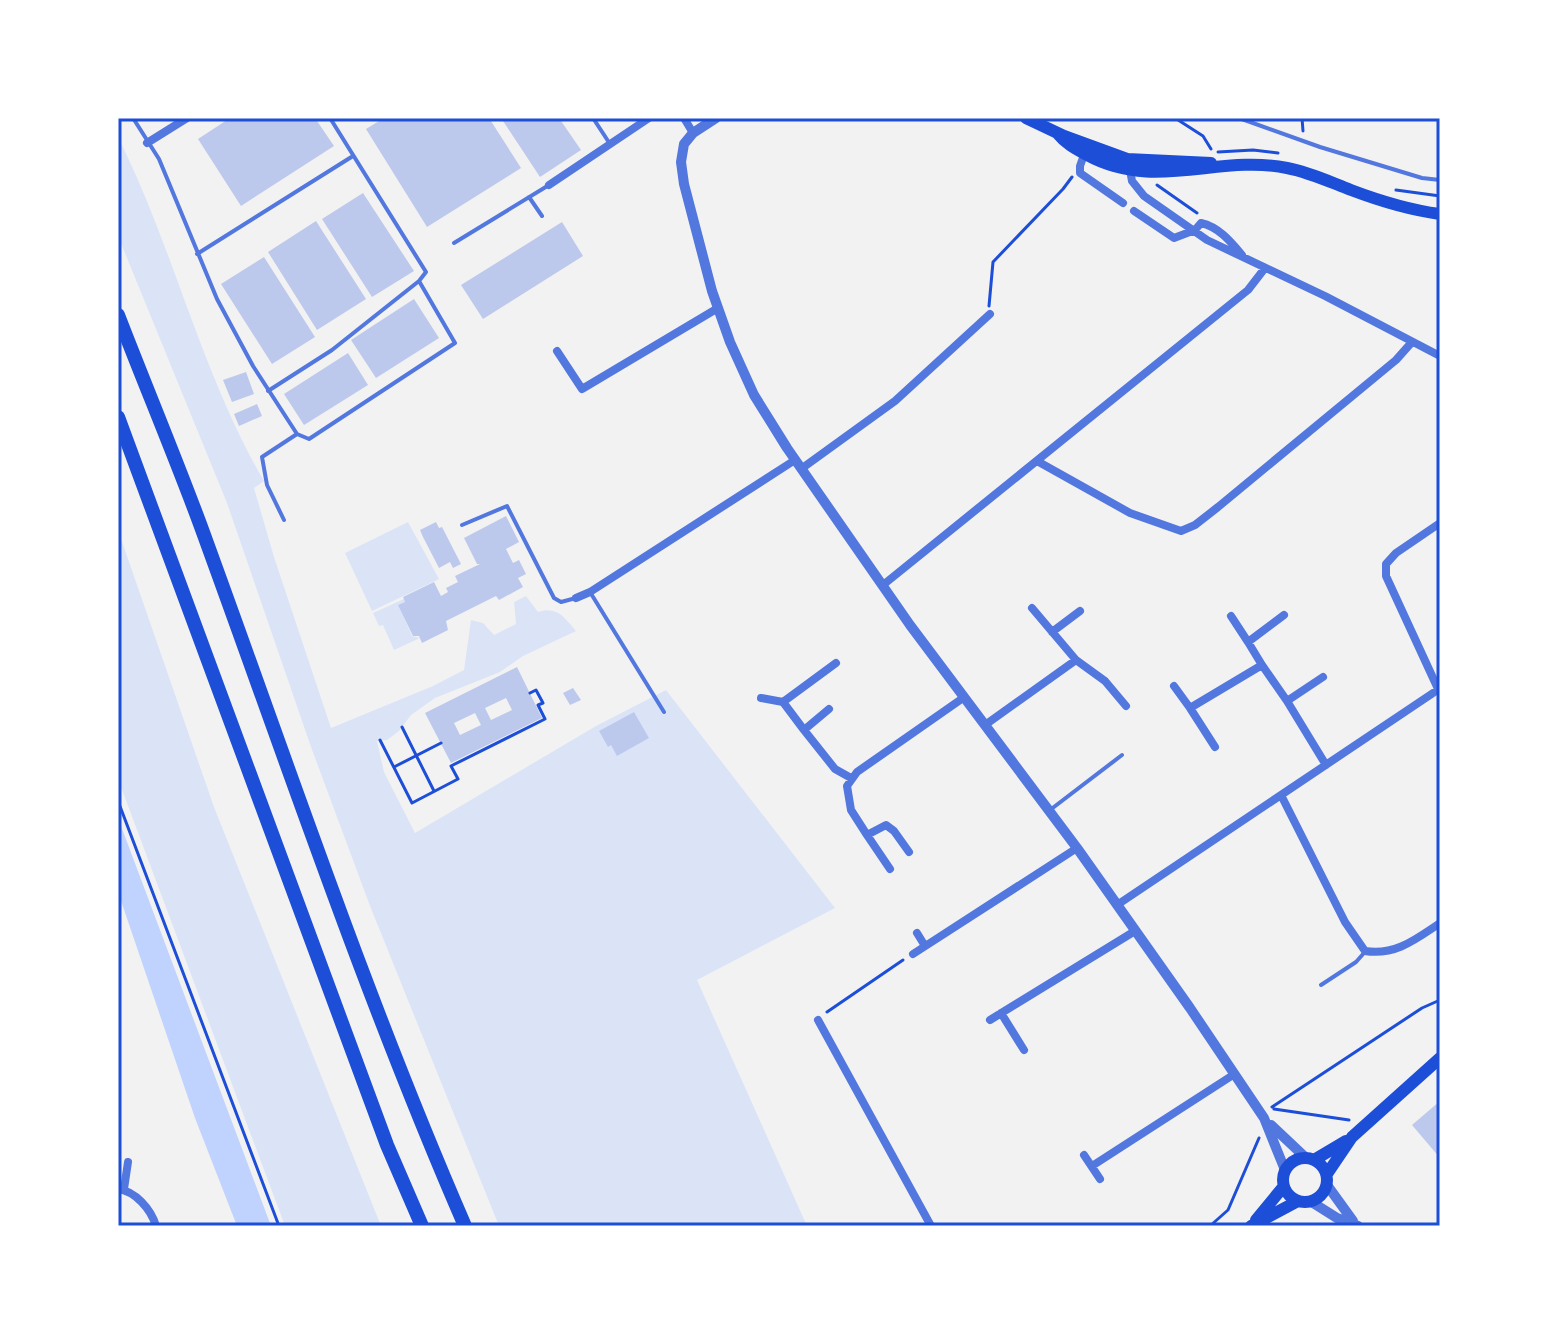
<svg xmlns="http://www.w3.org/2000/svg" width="1558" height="1344" viewBox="0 0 1558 1344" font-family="'Roboto Condensed',sans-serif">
	<rect width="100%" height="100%" fill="#f2f2f2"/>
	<!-- green -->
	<path fill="#dbe4f7" d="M 118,137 C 174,249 201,373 264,481 L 254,488 L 274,557 L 331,728 L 433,686 L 464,670 L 471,620 L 483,623 L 494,635 L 516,624 L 514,602 L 526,596 L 538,612 C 557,606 564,617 576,631 L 523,656 L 500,672 L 435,698 L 411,715 L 399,731 L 387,740 L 377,741 L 384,772 L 415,833 L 596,726 L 666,690 L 835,908 L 697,980 L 807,1226 L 499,1226 L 370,906 L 311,747 L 227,503 L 118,236 Z
		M 408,522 L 439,579 L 372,611 L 345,553 Z
		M 118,530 L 214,807 L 381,1226 L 285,1226 L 118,779 Z
		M 404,599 L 405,602 L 399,605 L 412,636 L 420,638 L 394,650 L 383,625 L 379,626 L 373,613 Z"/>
	<!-- water -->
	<path fill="#bfd3fe" d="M 118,818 L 271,1226 L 237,1226 L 195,1118 L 118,892 Z"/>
	<!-- building -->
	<path fill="#bdc9ec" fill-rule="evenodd" d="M 230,118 L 315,118 L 334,146 L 241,206 L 198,139 Z
		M 384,118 L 489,118 L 521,168 L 427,227 L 366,129 Z
		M 501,118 L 559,118 L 581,150 L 540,177 Z
		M 363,193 L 414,271 L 372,297 L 322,219 Z
		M 316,221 L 366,299 L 317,330 L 268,252 Z
		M 562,222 L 583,256 L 483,319 L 461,285 Z
		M 264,257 L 315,337 L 272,364 L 221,284 Z
		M 414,299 L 439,338 L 376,378 L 351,340 Z
		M 348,353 L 368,385 L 304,425 L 284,394 Z
		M 246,372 L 254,394 L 232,402 L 223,380 Z
		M 257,404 L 262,416 L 239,426 L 234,414 Z
		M 506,516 L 519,542 L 506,549 L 513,563 L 519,560 L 526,574 L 518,578 L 523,587 L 499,600 L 496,596 L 446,621 L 448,630 L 422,643 L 419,636 L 413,636 L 398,605 L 405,602 L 403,597 L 434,582 L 441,596 L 448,592 L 446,588 L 458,582 L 455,576 L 480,564 L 477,564 L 464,538 Z
		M 436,522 L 439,528 L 442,527 L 461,564 L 453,568 L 450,562 L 439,568 L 423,537 L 420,530 Z
		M 517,667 L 542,718 L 451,763 L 425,713 ZM 506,698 L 512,710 L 491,720 L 485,708 ZM 475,713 L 481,725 L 460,735 L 454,723 Z
		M 573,688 L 581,700 L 570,705 L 563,693 Z
		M 634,712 L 649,738 L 617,756 L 611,745 L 608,747 L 599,731 Z
		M 1440,1101 L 1440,1158 L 1412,1125 Z"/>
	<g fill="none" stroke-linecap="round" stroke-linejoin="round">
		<!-- path -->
		<path stroke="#1d4ed8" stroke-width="3" d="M 1175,118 L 1203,136 L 1211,149
			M 1302,118 L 1303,131
			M 1218,152 L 1253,150 L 1278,153
			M 1157,185 L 1197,213
			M 1396,190 L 1440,196
			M 989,306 L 993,262 L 1063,189 L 1072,177
			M 402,727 L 434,791
			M 380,740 L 412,803 L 458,779 L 451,766 L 545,719 L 538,705 L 543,703 L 536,690 L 530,693
			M 394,767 L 441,743
			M 118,801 L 279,1226
			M 827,1012 L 903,960
			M 1272,1107 L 1422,1008 L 1440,1000
			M 1274,1109 L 1349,1120
			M 1210,1226 L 1228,1210 L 1259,1138"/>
		<!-- service -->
		<path stroke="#5277de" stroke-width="4" d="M 133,118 L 159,159 L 217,299 L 253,366 L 297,434 L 309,439 L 455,343 L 419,281
			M 593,118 L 610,144
			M 1239,118 L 1320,147 L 1422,178 L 1440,180
			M 529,197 L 542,216
			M 454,243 L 549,185
			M 197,254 L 353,156
			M 268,391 L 332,350 L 419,281 L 426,272 L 330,118
			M 284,520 L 267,485 L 262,457 L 297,434
			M 462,525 L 507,506 L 554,598 L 561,602 L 576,598
			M 590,592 L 664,712
			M 1050,810 L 1122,755
			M 1321,985 L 1356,962 L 1364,953"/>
		<!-- minor -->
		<path stroke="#5277de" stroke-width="8" d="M 684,118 L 693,133
			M 147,143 L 187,118
			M 1085,152 L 1080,166 L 1080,173 L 1123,203
			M 1130,170 L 1132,181 L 1144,196 L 1207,240 L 1325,296 L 1440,356
			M 549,185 L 649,118
			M 1134,211 L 1174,238 L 1195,230 L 1201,223 C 1219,227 1231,242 1242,255
			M 557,351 L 582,389 L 718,308
			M 1037,461 L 1130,513 L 1181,531 L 1195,525 L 1218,507 L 1396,360 L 1412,342
			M 801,469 L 895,401 L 990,314
			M 883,585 L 1248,290 L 1265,268
			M 576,598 L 590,592 L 795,460
			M 1032,608 L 1076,660
			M 1231,616 L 1248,642 L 1284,615
			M 1052,632 L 1080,611
			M 1248,642 L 1262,665
			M 1323,677 L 1287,701 L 1326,765
			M 1174,686 L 1190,708 L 1262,665 L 1287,701
			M 1439,691 L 1386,576 L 1386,564 L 1396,553 L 1440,523
			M 761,698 L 783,702
			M 1190,708 L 1215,747
			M 829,709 L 804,730 L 835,769 L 851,778
			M 985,725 L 1076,660 L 1105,681 L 1126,706
			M 804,730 L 783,702 L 836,663
			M 1281,795 L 1345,922 L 1365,951 C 1395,956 1416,939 1440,923
			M 867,835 L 890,869
			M 909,852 L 894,831 L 886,825 L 867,835 L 851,810 L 847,786 L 857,772 L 963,698
			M 1117,905 L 1439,689
			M 917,933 L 925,946
			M 913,954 L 1077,848
			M 1001,1013 L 1024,1050
			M 818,1020 L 931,1226
			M 990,1020 L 1135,931
			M 1084,1155 L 1100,1179
			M 1092,1166 L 1233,1075
			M 118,1189 C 135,1191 151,1209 156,1226
			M 124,1189 L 128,1162"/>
		<!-- tertiary -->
		<path stroke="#5277de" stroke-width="10" d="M 716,118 L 693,133 L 684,144 L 681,162 L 684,184 L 712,291 L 730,342 L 754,395 L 787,448 L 910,625 L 1077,848 L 1190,1008 L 1264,1118 L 1285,1170
			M 1271,1125 L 1306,1158
			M 1327,1185 L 1353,1221
			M 1310,1201 L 1337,1218 L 1358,1226"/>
		<!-- primary -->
		<path stroke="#1d4ed8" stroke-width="12" d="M 1026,118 L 1064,136 L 1127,159 L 1211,163
			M 1058,134 C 1066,144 1076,149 1087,155 C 1155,192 1218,154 1287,168 C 1309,172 1330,182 1351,190 C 1380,201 1410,210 1440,214
			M1283 1180a22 22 0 1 1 44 0a22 22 0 1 1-44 0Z
			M 1314,1160 L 1346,1141
			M 1327,1174 L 1352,1137 L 1440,1058
			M 1256,1220 L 1284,1186
			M 1251,1226 L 1298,1201"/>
		<!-- motorway -->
		<path stroke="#1d4ed8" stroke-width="14" d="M 118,315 C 145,385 174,454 200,524 C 286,759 365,996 465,1226
			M 118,417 L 387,1145 L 422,1226"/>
	</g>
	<!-- border -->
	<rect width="1558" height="1344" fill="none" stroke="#ffffff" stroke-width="240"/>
	<rect x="120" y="120" width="1318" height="1104" fill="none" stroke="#1d4ed8" stroke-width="3"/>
</svg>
